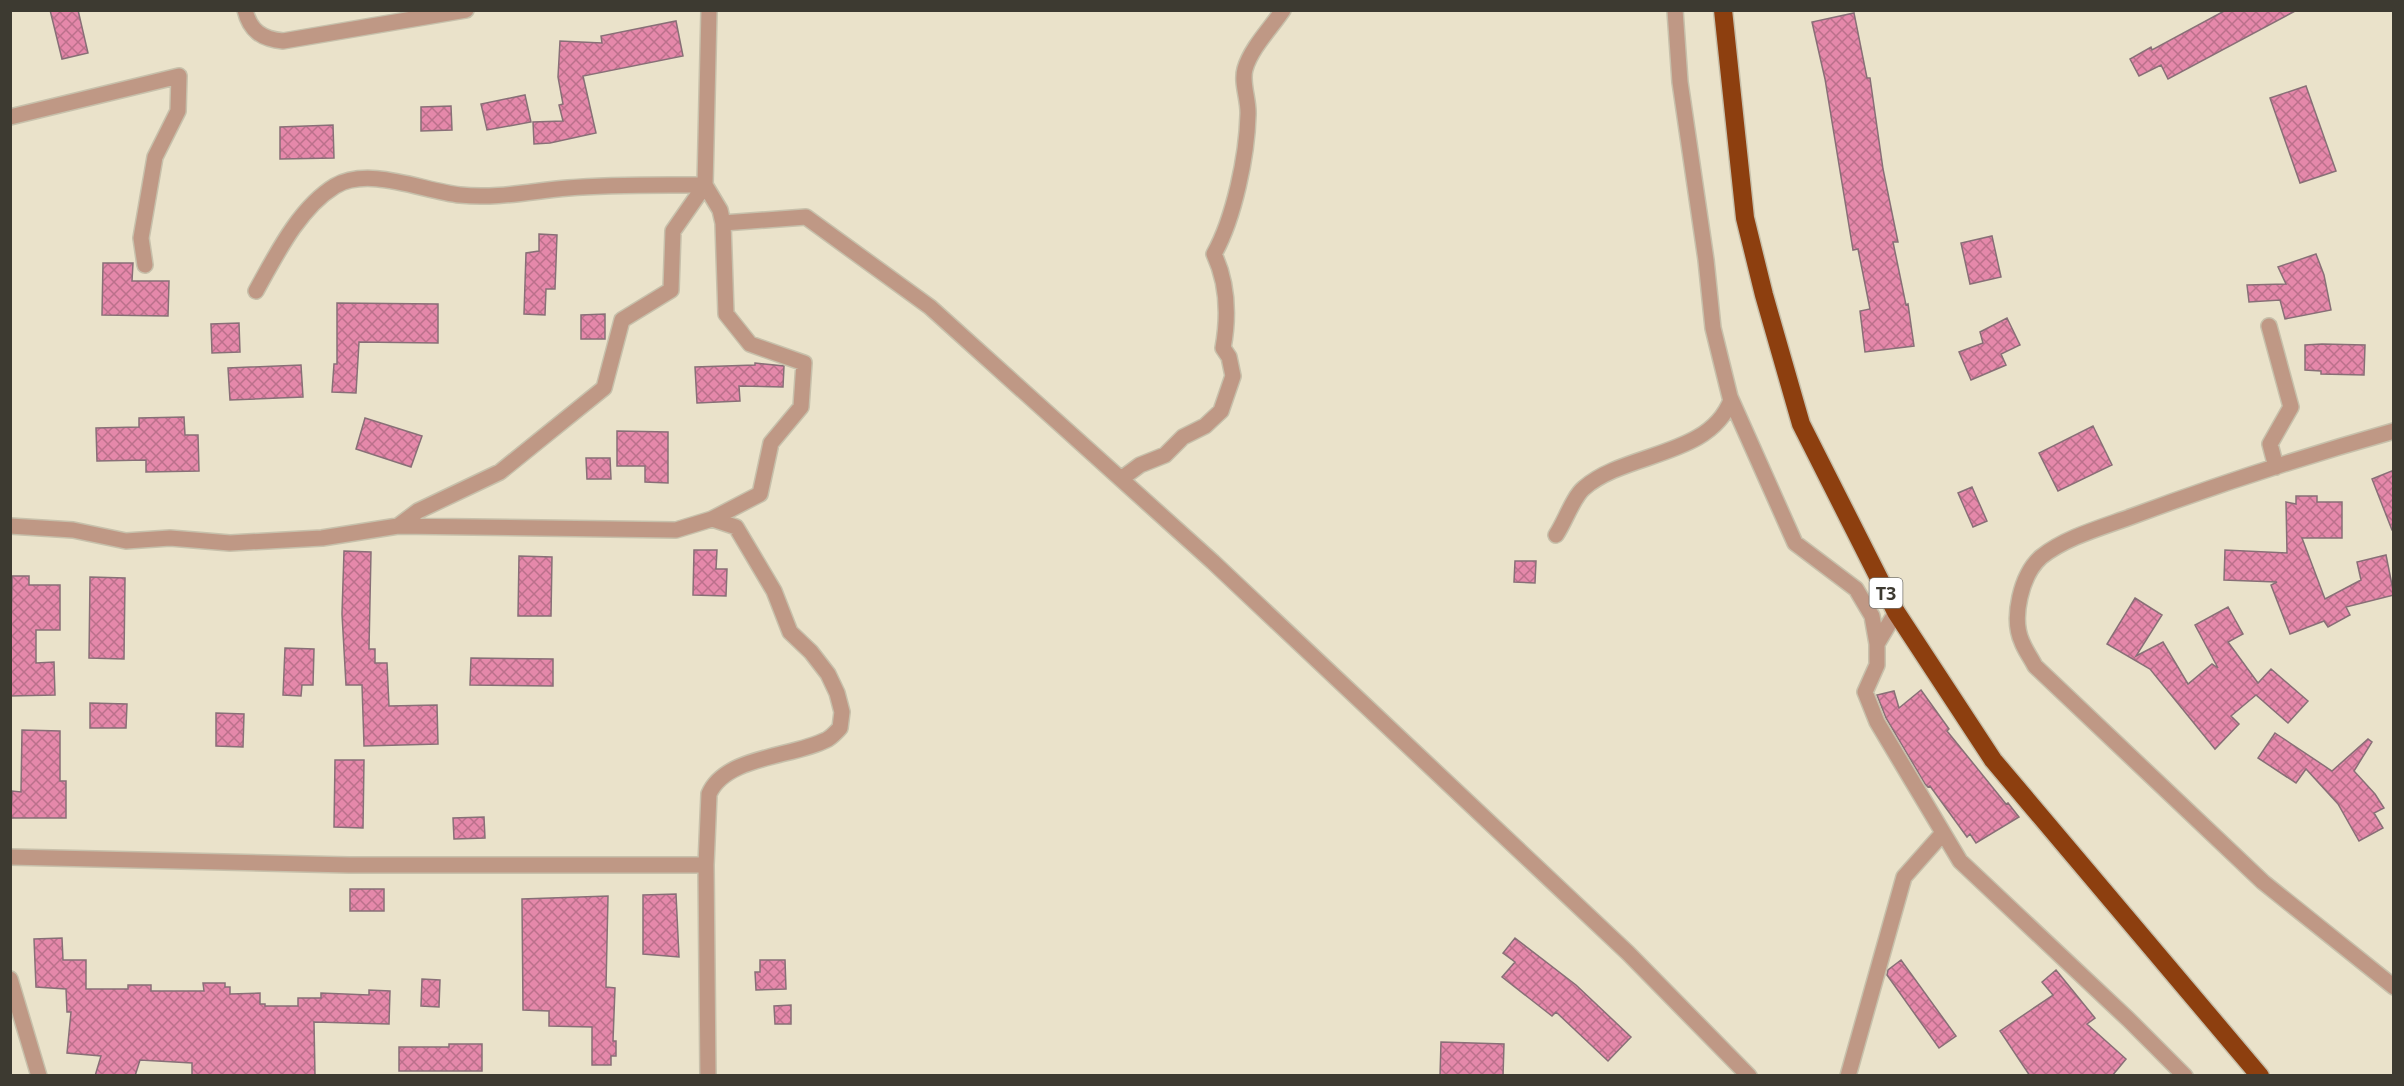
<svg xmlns="http://www.w3.org/2000/svg" width="2404" height="1086" viewBox="0 0 2404 1086" font-family="'Noto Sans',sans-serif">
	<defs>
		<pattern id="building-cross-hatch" width="8" height="8" patternUnits="userSpaceOnUse" patternTransform="scale(1.5)"><rect width="8" height="8" fill="#e588aa"/><path d="M0 0l8 8M0 8l8-8" fill="none" stroke="#bb708b"/></pattern>
	</defs>
	<rect width="100%" height="100%" fill="#eae2ca"/>
	<!-- building -->
	<path fill="url(#building-cross-hatch)" stroke="#886f77" stroke-width="1.5" d="M 50,10 L 78,10 L 88,53 L 62,59 Z
		M 2226,10 L 2297,10 L 2168,79 L 2161,65 L 2139,76 L 2130,59 L 2151,47 L 2152,50 Z
		M 1854,13 L 1867,78 L 1870,78 L 1883,169 L 1898,242 L 1893,242 L 1906,305 L 1908,304 L 1914,346 L 1865,352 L 1860,311 L 1870,309 L 1858,249 L 1853,250 L 1825,79 L 1812,22 Z
		M 676,21 L 683,56 L 583,76 L 596,133 L 550,143 L 534,144 L 533,122 L 563,121 L 559,105 L 563,104 L 558,77 L 560,41 L 602,43 L 601,36 Z
		M 2306,86 L 2336,171 L 2300,183 L 2270,98 Z
		M 525,95 L 531,122 L 487,130 L 481,104 Z
		M 451,106 L 452,130 L 421,131 L 421,107 Z
		M 333,125 L 334,158 L 280,159 L 280,127 Z
		M 539,234 L 557,235 L 555,289 L 546,289 L 545,315 L 524,314 L 526,253 L 539,251 Z
		M 1992,236 L 2001,277 L 1970,284 L 1961,243 Z
		M 2316,254 L 2324,275 L 2331,310 L 2285,319 L 2280,300 L 2249,302 L 2247,285 L 2286,284 L 2278,267 Z
		M 103,263 L 133,263 L 132,281 L 169,281 L 168,316 L 102,315 Z
		M 337,303 L 438,304 L 438,343 L 359,342 L 356,393 L 332,392 L 334,364 L 337,364 Z
		M 605,314 L 605,339 L 581,339 L 581,315 Z
		M 2007,318 L 2020,345 L 2001,354 L 2006,365 L 1971,380 L 1959,352 L 1983,343 L 1980,332 Z
		M 239,323 L 240,352 L 212,353 L 211,324 Z
		M 2322,344 L 2365,345 L 2364,375 L 2321,374 L 2321,371 L 2305,370 L 2305,345 Z
		M 755,363 L 784,366 L 783,387 L 739,386 L 740,401 L 697,403 L 695,367 L 755,365 Z
		M 301,365 L 303,397 L 230,400 L 228,368 Z
		M 184,417 L 185,435 L 198,435 L 199,471 L 146,472 L 146,460 L 97,461 L 96,428 L 139,427 L 139,418 Z
		M 365,418 L 422,436 L 411,467 L 356,449 Z
		M 2093,426 L 2112,465 L 2058,491 L 2039,453 Z
		M 617,431 L 668,432 L 668,483 L 645,482 L 645,466 L 617,466 Z
		M 586,458 L 610,458 L 611,479 L 587,479 Z
		M 2394,470 L 2394,530 L 2392,530 L 2372,479 Z
		M 1972,487 L 1987,521 L 1973,527 L 1958,493 Z
		M 2296,496 L 2317,496 L 2317,502 L 2342,502 L 2342,538 L 2302,538 L 2325,599 L 2361,580 L 2357,562 L 2386,555 L 2394,595 L 2346,607 L 2350,615 L 2328,627 L 2324,621 L 2290,634 L 2271,585 L 2277,582 L 2224,580 L 2225,550 L 2287,553 L 2286,502 L 2296,504 Z
		M 694,550 L 717,550 L 716,569 L 727,569 L 726,596 L 693,595 Z
		M 344,551 L 371,552 L 369,649 L 375,649 L 375,663 L 387,663 L 389,706 L 437,705 L 438,744 L 364,746 L 362,685 L 346,685 L 342,614 Z
		M 519,556 L 552,557 L 551,616 L 518,616 Z
		M 1515,561 L 1536,561 L 1535,583 L 1514,582 Z
		M 12,576 L 29,576 L 29,585 L 60,585 L 60,630 L 36,630 L 36,663 L 54,662 L 55,695 L 10,696 Z
		M 90,577 L 125,578 L 124,659 L 89,658 Z
		M 2135,598 L 2162,615 L 2136,656 L 2163,642 L 2188,684 L 2212,664 L 2218,668 L 2195,625 L 2228,607 L 2243,634 L 2228,642 L 2258,683 L 2271,669 L 2308,701 L 2288,723 L 2256,695 L 2231,716 L 2239,724 L 2215,749 L 2150,669 L 2107,644 Z
		M 285,648 L 314,649 L 313,685 L 302,685 L 301,696 L 283,695 Z
		M 471,658 L 553,659 L 553,686 L 470,685 Z
		M 1921,690 L 1949,729 L 1947,731 L 2006,804 L 2008,803 L 2019,817 L 1976,843 L 1970,834 L 1967,837 L 1930,786 L 1928,787 L 1925,784 L 1886,718 L 1877,695 L 1894,691 L 1899,708 Z
		M 90,703 L 127,704 L 126,728 L 90,728 Z
		M 216,713 L 244,714 L 243,747 L 216,746 Z
		M 22,730 L 60,731 L 60,781 L 66,781 L 66,818 L 11,818 L 12,791 L 21,792 Z
		M 2275,733 L 2332,771 L 2368,739 L 2372,742 L 2354,771 L 2375,794 L 2384,808 L 2374,813 L 2383,828 L 2359,841 L 2338,804 L 2306,769 L 2296,783 L 2258,758 Z
		M 335,760 L 364,760 L 363,828 L 334,827 Z
		M 484,817 L 485,838 L 454,839 L 453,818 Z
		M 350,889 L 384,889 L 384,911 L 350,911 Z
		M 676,894 L 679,957 L 643,954 L 643,895 Z
		M 608,896 L 606,987 L 615,988 L 613,1041 L 616,1041 L 616,1056 L 611,1056 L 611,1065 L 592,1065 L 592,1027 L 549,1026 L 549,1011 L 523,1010 L 522,899 Z
		M 62,938 L 63,960 L 86,960 L 86,989 L 128,989 L 128,985 L 151,985 L 151,991 L 204,991 L 203,983 L 225,983 L 225,987 L 230,987 L 230,994 L 260,993 L 260,1004 L 265,1004 L 265,1006 L 298,1006 L 298,998 L 321,998 L 321,993 L 369,995 L 369,990 L 390,991 L 389,1024 L 314,1022 L 315,1076 L 192,1076 L 192,1063 L 140,1060 L 135,1076 L 95,1076 L 101,1056 L 67,1053 L 71,1012 L 67,1012 L 66,989 L 36,987 L 34,939 Z
		M 1515,938 L 1576,985 L 1631,1037 L 1608,1061 L 1556,1012 L 1552,1016 L 1502,977 L 1515,962 L 1503,953 Z
		M 760,960 L 785,960 L 786,989 L 756,990 L 755,972 L 760,972 Z
		M 1901,960 L 1956,1036 L 1939,1048 L 1887,975 L 1888,970 Z
		M 2056,970 L 2095,1018 L 2087,1024 L 2126,1059 L 2112,1076 L 2030,1076 L 2000,1031 L 2053,995 L 2042,982 Z
		M 422,979 L 440,980 L 439,1007 L 421,1006 Z
		M 791,1005 L 791,1024 L 775,1024 L 774,1006 Z
		M 1441,1042 L 1504,1044 L 1503,1076 L 1440,1076 Z
		M 449,1044 L 482,1044 L 482,1071 L 399,1071 L 399,1047 L 449,1047 Z"/>
	<g fill="none" stroke-linecap="round" stroke-linejoin="round">
		<defs>
			<path id="street" d="M 245,10 C 250,31 262,39 283,41 L 466,10
				M 1675,10 L 1680,82 L 1706,260 L 1713,328 L 1730,397 L 1795,543 L 1856,589 L 1872,616 L 1877,644
				M 10,117 L 179,76 L 178,111 L 155,157 L 141,238 L 145,265
				M 705,185 L 720,210 L 723,223 L 726,314 L 750,344 L 804,363 L 801,407 L 771,443 L 760,494 L 712,519 L 736,527 L 774,591 L 790,632 L 811,652 L 828,674 L 837,693 L 842,712 L 840,728 C 836,732 831,738 826,740 C 793,757 725,756 709,794 L 706,865 L 708,1076
				M 723,223 L 806,217 L 930,307 L 1213,562 L 1628,953 L 1749,1076
				M 256,291 C 276,255 299,208 335,186 C 369,166 423,191 460,195 C 496,199 532,191 568,188 C 613,184 660,185 705,185
				M 2269,326 L 2291,407 L 2270,444 L 2276,467
				M 2394,431 C 2305,456 2219,484 2133,516 C 2103,527 2066,537 2041,557 C 2021,575 2011,618 2022,642 C 2025,650 2031,658 2035,666 L 2263,882 L 2394,987
				M 1121,479 L 1140,465 L 1165,455 L 1183,437 L 1205,426 L 1221,411 L 1233,376 L 1229,357 L 1223,348 C 1229,315 1228,284 1214,254 C 1234,218 1247,156 1248,115 C 1249,100 1241,83 1245,69 C 1251,48 1271,28 1283,10
				M 10,526 L 73,530 L 126,541 L 170,538 L 230,543 L 322,538 L 398,526 L 418,511 L 500,472 L 604,388 L 622,320 L 671,290 L 673,231 L 705,185 L 709,10
				M 398,526 L 676,530 L 712,519
				M 1556,535 C 1565,522 1573,497 1584,488 C 1625,452 1710,457 1731,400
				M 1896,612 L 1877,644 L 1877,665 L 1865,692 L 1877,722 L 1960,861 L 2128,1019 L 2185,1076
				M 10,857 L 349,865 L 706,865
				M 10,979 L 39,1076
				M 1848,1076 L 1904,877 L 1943,833"/>
			<path id="highway" d="M 1723,10 L 1745,218 L 1764,295 L 1801,424 L 1896,612 L 1993,760 L 2260,1076"/>
		</defs>
		<!-- street casing -->
		<use href="#street" stroke="#c7c0ab" stroke-width="18"/>
		<!-- highway casing -->
		<use href="#highway" stroke="#c7c0ab" stroke-width="21"/>
		<!-- street -->
		<use href="#street" stroke="#bf9885" stroke-width="15"/>
		<!-- highway -->
		<use href="#highway" stroke="#8d3f0f" stroke-width="18"/>
	</g>
	<g text-anchor="middle" dominant-baseline="central" stroke-width="4.5" stroke-linejoin="round" paint-order="stroke">
		<!-- shield labels -->
		<rect fill="#fff" stroke="#77756f" stroke-width="1.5" x="1869.5" y="578" width="33" height="30" rx="4.5"/>
		<g font-size="18" font-weight="bold" fill="#3d3a31">
			<text x="1886" y="593">T3</text>
		</g>
	</g>
	<!-- border -->
	<rect width="2404" height="1086" fill="none" stroke="#3d3a31" stroke-width="24"/>
</svg>
